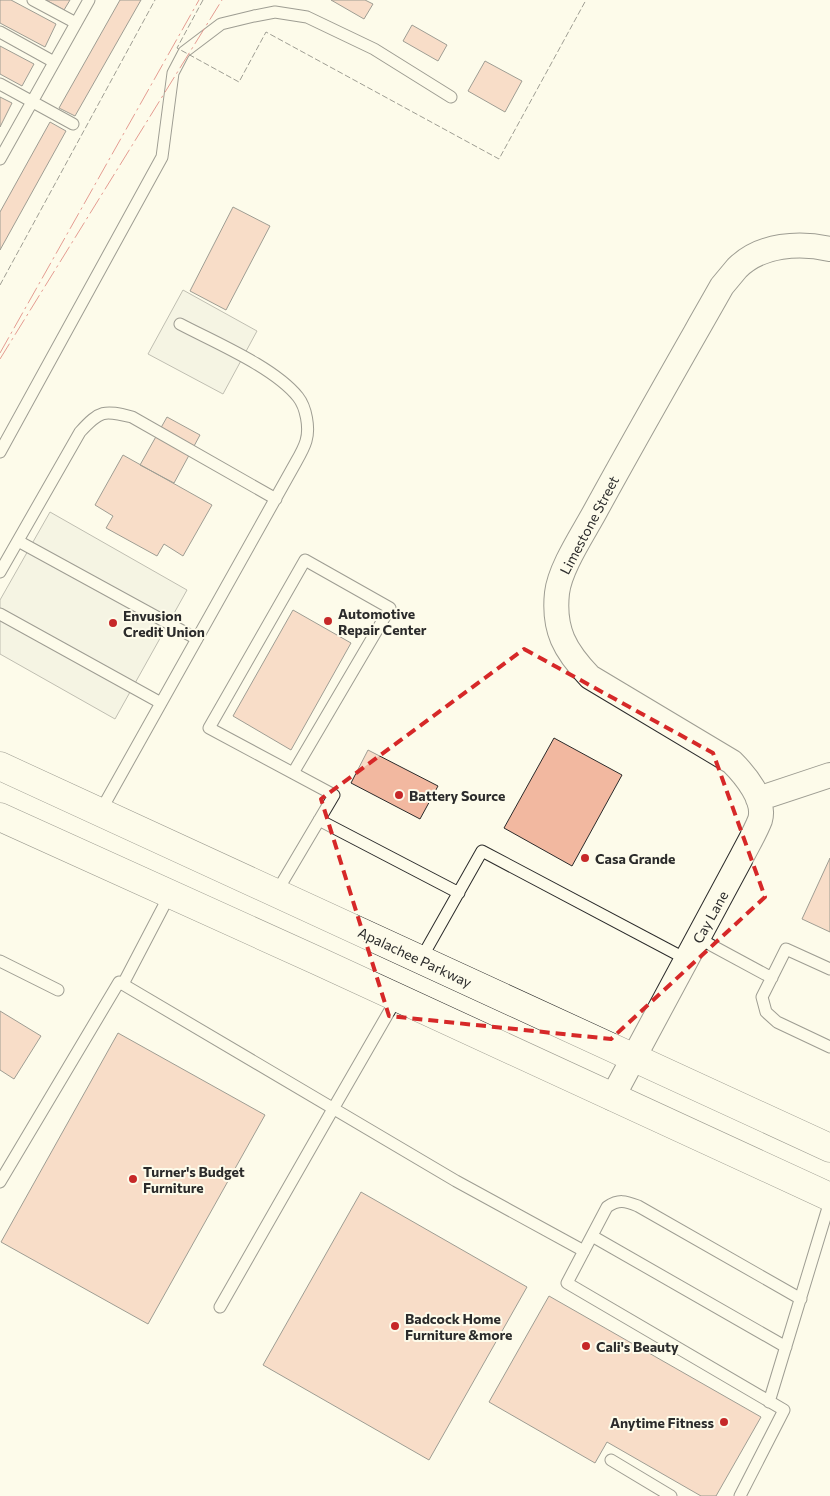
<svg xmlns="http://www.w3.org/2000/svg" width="830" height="1496" viewBox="0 0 830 1496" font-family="Commissioner,sans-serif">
	<rect width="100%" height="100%" fill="#fdfbea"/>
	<!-- parking -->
	<path fill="#eceadb" stroke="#74746e" d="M 183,290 L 257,331 L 223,394 L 148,354 Z
		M 50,512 L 187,590 L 115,719 L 0,654 L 0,600 Z"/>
	<!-- building -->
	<path fill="#f2b8a0" stroke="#2b2b2b" d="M 0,0 L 11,0 L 56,24 L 45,47 L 0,23 Z
		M 46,0 L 70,0 L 64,10 Z
		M 120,0 L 141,0 L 75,116 L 59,108 Z
		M 331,0 L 365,0 L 373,4 L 364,19 Z
		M 412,25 L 447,45 L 438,61 L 403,41 Z
		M 0,46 L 34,64 L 22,86 L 0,74 Z
		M 485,61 L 522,81 L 505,112 L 468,91 Z
		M 0,97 L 12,103 L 0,127 Z
		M 50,122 L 66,131 L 0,250 L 0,212 Z
		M 233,207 L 270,226 L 226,310 L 190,291 Z
		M 167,417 L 200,435 L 174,483 L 140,465 Z
		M 123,455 L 212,505 L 183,556 L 164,544 L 157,556 L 106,528 L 113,516 L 95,505 Z
		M 293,610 L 351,643 L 291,750 L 233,716 Z
		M 554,738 L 622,775 L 572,866 L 504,828 Z
		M 368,750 L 438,786 L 420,819 L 351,783 Z
		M 830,858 L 830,932 L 802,919 Z
		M 0,1011 L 41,1036 L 14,1079 L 0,1070 Z
		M 118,1033 L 265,1115 L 148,1324 L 1,1242 Z
		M 361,1192 L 527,1287 L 429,1460 L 263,1365 Z
		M 549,1296 L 761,1417 L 716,1496 L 701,1496 L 607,1442 L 595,1463 L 489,1402 Z"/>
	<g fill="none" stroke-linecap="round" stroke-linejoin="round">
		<defs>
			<path id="service" d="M 33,0 L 76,23
				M 0,32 L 54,62
				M 0,84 L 73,124
				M 0,159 L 89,0
				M 0,452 L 162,157 L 173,73 L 184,52 L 221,24 L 254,16 L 275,12 L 307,17 L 374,49 L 451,97
				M 18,541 L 197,639
				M 0,572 L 80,432 C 100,410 104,410 132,417 L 276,499
				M 0,614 L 161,703
				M 100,812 L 296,462 C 300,455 304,448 306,441 C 310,428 306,407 298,397 C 274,367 214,342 180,324
				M 319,820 L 459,893
				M 276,893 L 334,795 L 209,728 L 305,560 L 390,608 L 293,773
				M 698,938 L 772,978
				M 421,959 L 482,851 L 686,959
				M 0,961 L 58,990
				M 830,969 L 786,949 L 762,997 L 766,1012 L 777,1022 L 830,1047
				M 123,984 L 170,894
				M 0,1182 L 119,982 L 456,1181 L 584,1251
				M 592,1236 L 786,1347
				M 220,1307 L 333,1109 L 397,998
				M 769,1402 L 830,1201
				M 611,1460 L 671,1496
				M 740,1496 L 784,1410 L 567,1283 L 607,1207 C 619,1199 625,1201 638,1206 L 801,1299"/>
			<path id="minor" d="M 758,799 L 830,775
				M 612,1098 L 741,858 C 747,846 755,833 760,820 C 766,800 745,775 732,762 L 590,677 C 565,651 553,630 557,593 C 560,567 585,531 597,508 C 638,433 680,360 722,286 C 727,280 732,274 737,268 C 761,244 800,242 830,249"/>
			<path id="primary" d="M 0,766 L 830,1148
				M 0,817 L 318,961 L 830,1197"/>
		</defs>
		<!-- service casing -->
		<use href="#service" stroke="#2b2b2b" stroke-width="13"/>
		<!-- minor casing -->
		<use href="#minor" stroke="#2b2b2b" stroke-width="26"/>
		<!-- primary casing -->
		<use href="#primary" stroke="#2b2b2b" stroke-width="29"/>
		<!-- service -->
		<use href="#service" stroke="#fdfbea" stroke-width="11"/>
		<!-- minor -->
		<use href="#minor" stroke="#fdfbea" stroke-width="24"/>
		<!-- primary -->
		<use href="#primary" stroke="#fdfbea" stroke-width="28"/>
		<!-- fence -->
		<path stroke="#2b2b2b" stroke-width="1" stroke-dasharray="6 2.5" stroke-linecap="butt" d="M 203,0 L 177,48 L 239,82 L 266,32 L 499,159 L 586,0
			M 0,285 L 155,0"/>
		<!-- power -->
		<path stroke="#c62828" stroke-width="1" stroke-dasharray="18 4 2.5 4" stroke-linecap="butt" d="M 0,353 L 199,0
			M 0,359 L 222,0"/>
	</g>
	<!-- marked area -->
	<path d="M0 0H830V1496H0ZM 524,649 L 713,753 L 765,897 L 611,1039 L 389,1016 L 321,799 Z" fill="#fdfbea" fill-opacity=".55" fill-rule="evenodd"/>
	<path fill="none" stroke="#d62828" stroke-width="4" stroke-dasharray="10 6" stroke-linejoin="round" d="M 524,649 L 713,753 L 765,897 L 611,1039 L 389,1016 L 321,799 Z"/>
	<!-- markers -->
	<g fill="#c62828" stroke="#fdfbea" stroke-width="2">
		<circle cx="328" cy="621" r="5"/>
		<circle cx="113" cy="623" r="5"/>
		<circle cx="399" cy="795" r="5"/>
		<circle cx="585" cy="858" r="5"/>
		<circle cx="133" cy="1179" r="5"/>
		<circle cx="395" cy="1326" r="5"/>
		<circle cx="586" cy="1346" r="5"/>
		<circle cx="724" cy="1422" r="5"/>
	</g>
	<g text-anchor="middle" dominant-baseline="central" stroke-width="4" stroke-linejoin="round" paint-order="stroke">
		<!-- street labels -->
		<g font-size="14" fill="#2b2b2b" stroke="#fdfbea">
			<text transform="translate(589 525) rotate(-62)">Limestone Street</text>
			<text transform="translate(710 917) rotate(-61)">Cay Lane</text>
			<text transform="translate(415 957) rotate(25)">Apalachee Parkway</text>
		</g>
		<!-- poi labels -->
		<g font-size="14" font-weight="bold" fill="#2b2b2b" stroke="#fdfbea" text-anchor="start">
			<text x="338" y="613">Automotive<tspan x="338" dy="16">Repair Center</tspan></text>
			<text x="123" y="615">Envusion<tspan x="123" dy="16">Credit Union</tspan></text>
			<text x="409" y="795">Battery Source</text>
			<text x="595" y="858">Casa Grande</text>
			<text x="143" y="1171">Turner's Budget<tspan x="143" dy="16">Furniture</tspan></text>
			<text x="405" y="1318">Badcock Home<tspan x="405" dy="16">Furniture &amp;more</tspan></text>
			<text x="596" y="1346">Cali's Beauty</text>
			<text x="714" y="1422" text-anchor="end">Anytime Fitness</text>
		</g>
	</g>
</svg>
